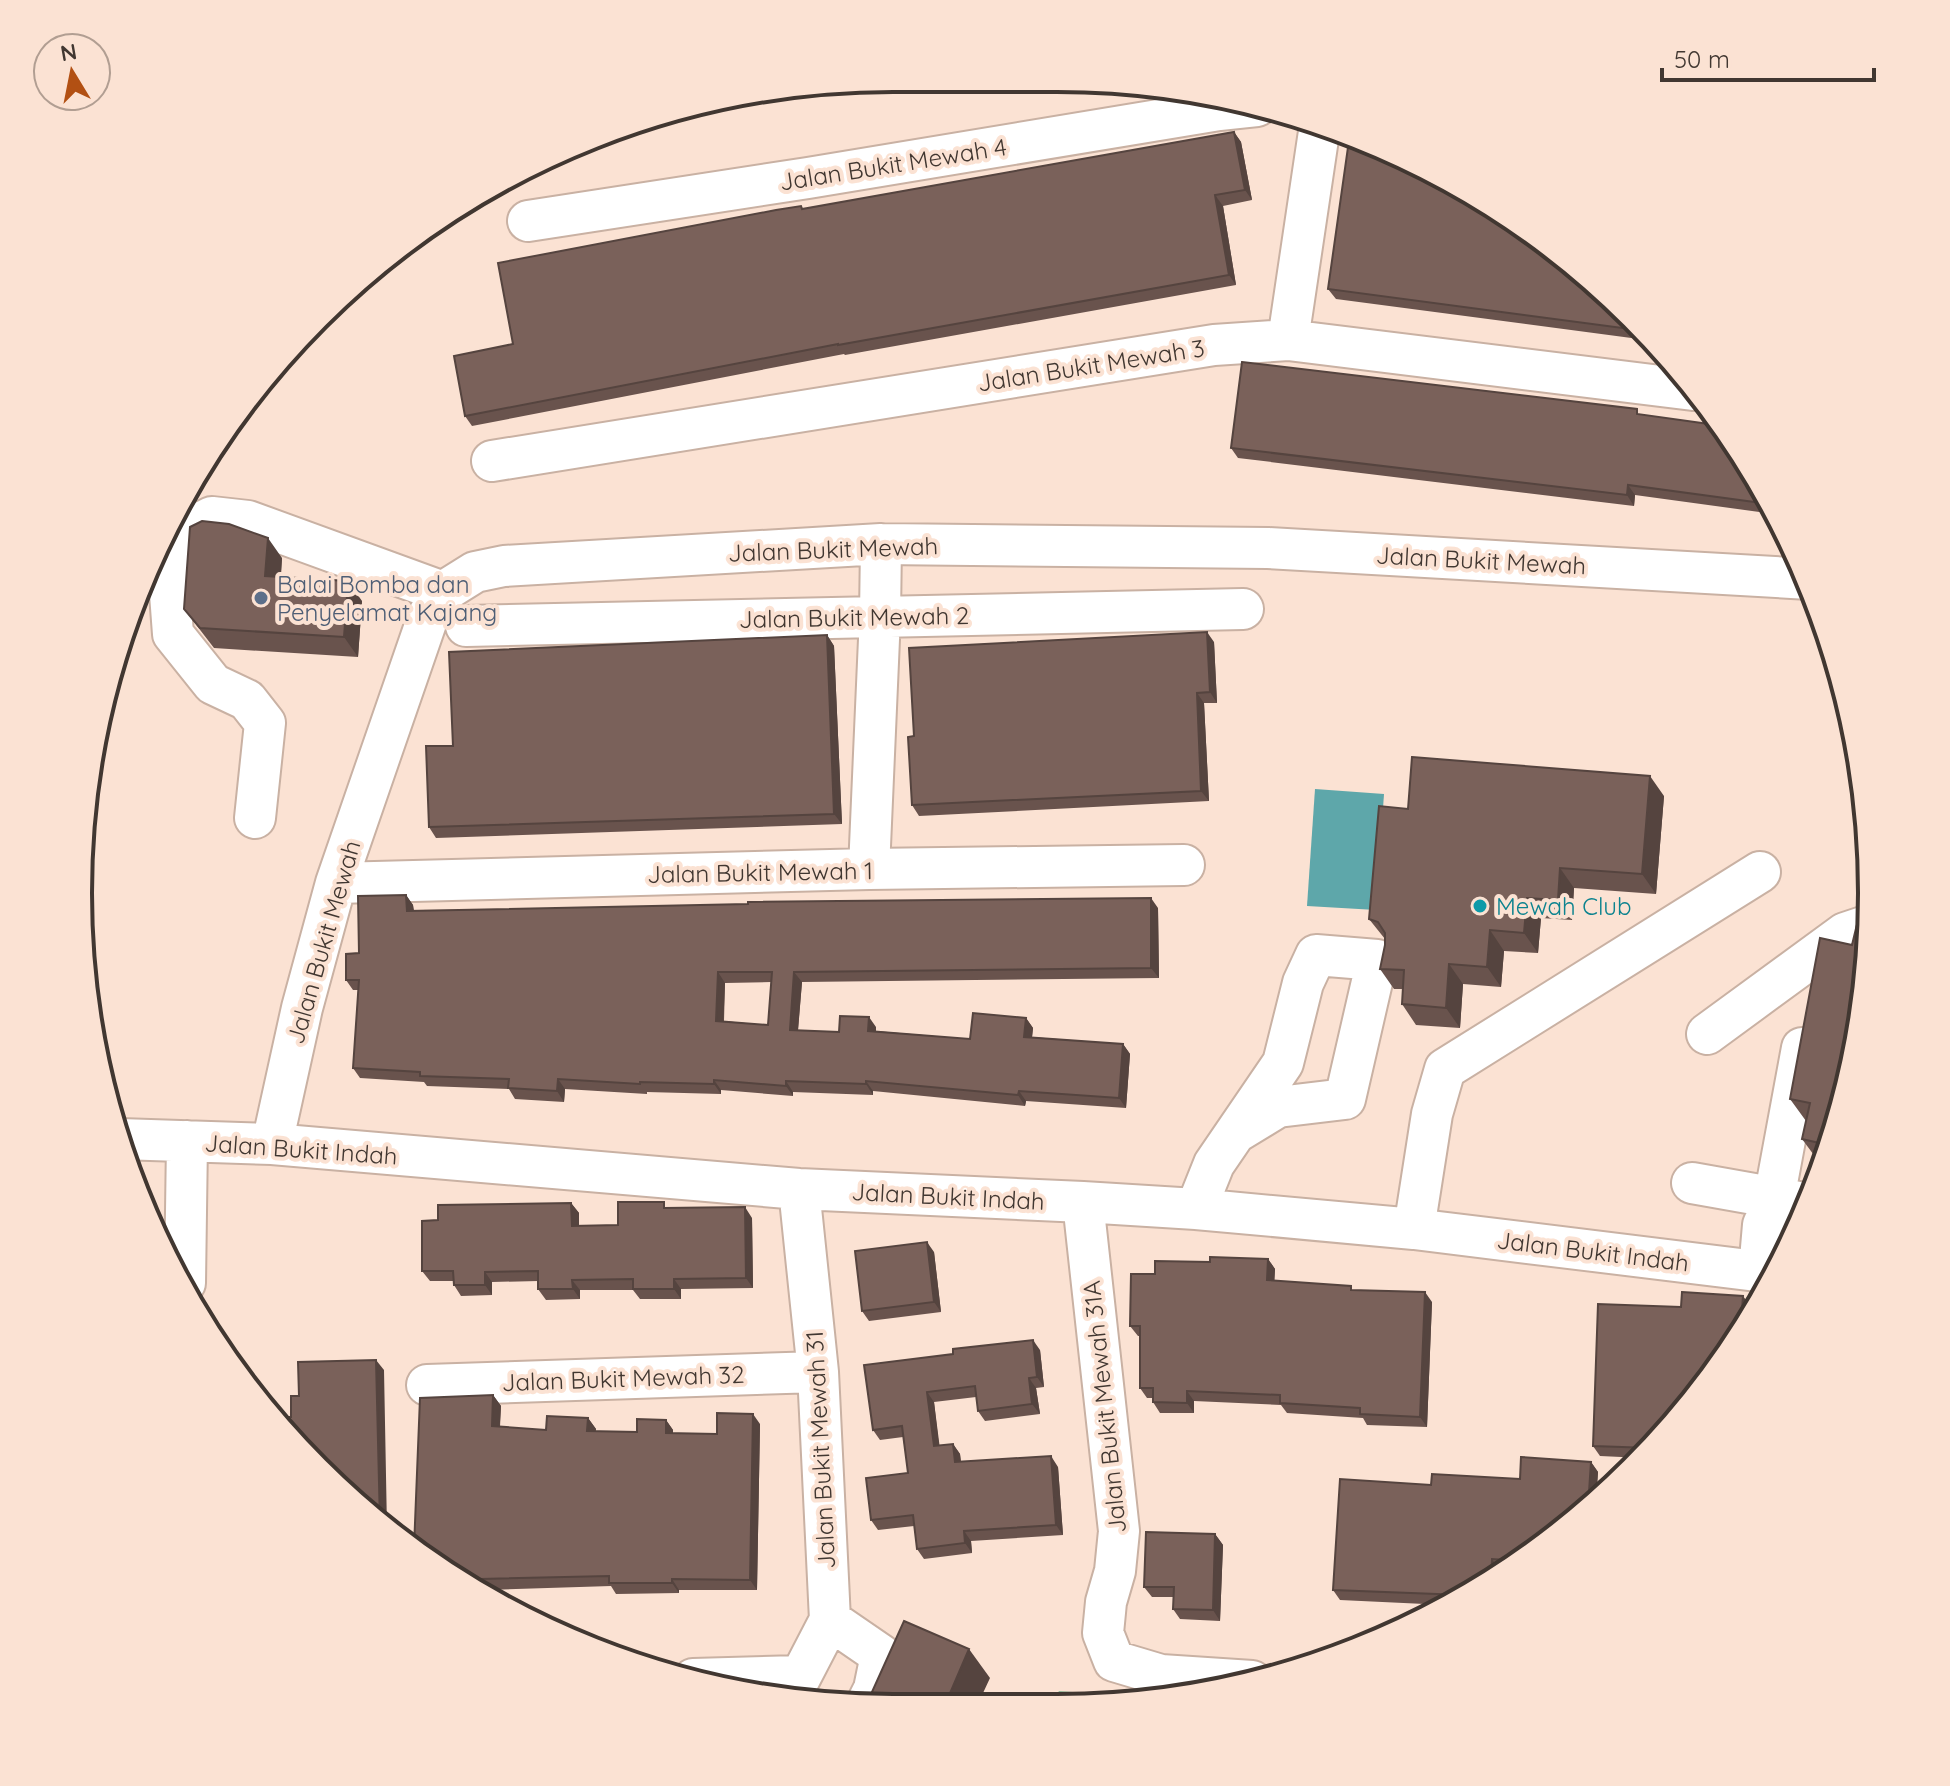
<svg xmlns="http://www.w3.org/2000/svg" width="1950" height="1786" viewBox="0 0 1950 1786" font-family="Quicksand,sans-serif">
	<rect width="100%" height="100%" fill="#fbe2d3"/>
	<!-- forest -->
	<path fill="#91c19d" d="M 1059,1691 L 1155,1698 L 1048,1708 Z"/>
	<!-- water -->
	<path fill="#5ea7aa" d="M 1315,789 L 1384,794 L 1376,910 L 1307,906 Z"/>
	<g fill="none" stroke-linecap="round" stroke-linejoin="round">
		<defs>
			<path id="minor" d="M 528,221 L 808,178 L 1219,110 L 1257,106
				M 1288,340 L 1320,125
				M 492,461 L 1214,345 L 1288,340 L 1693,390
				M 466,626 L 1243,609
				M 255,818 L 265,723 L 247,700 L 213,684 L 173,634 L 168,567 L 184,531 L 212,517 L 248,521 L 443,592
				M 869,869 L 880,616 L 881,544
				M 336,883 L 869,869 L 1184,865
				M 1707,1034 L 1845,933 L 1869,925
				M 120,1139 L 272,1144 L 799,1189 L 1083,1202 L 1196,1209 L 1414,1229 L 1773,1273
				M 272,1144 L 302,1008 L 336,883 L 429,614 L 443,592 L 475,572 L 504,566 L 881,544 L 1268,548 L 1809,579
				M 1692,1183 L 1810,1204
				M 1083,1202 L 1119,1531 L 1115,1571 L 1106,1602 L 1103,1633 L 1114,1661 L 1161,1675 L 1252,1681
				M 1196,1209 L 1214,1164 L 1283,1063 L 1303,983 L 1316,955 L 1377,960 L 1345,1099 L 1278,1107 L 1237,1132
				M 1414,1229 L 1432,1114 L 1445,1069 L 1760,872
				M 1759,1271 L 1763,1225 L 1774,1199 L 1802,1048
				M 185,1283 L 187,1141
				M 427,1385 L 818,1372
				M 830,1620 L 881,1655 L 874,1689 L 867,1703
				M 693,1679 L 799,1676
				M 788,1701 L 830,1620 L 818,1372 L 799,1189"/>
		</defs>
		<!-- minor casing -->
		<use href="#minor" stroke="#c9b1a3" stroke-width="44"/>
		<!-- minor -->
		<use href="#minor" stroke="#fff" stroke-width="40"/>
	</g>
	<!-- wall -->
	<path fill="#69534d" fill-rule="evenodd" d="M 832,84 L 696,106 L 734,94 Z
		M 1234,132 L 1241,142 L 1252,200 L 1223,206 L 1236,285 L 845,355 L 844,354 L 472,426 L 465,416 L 513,344 L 803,209 Z
		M 1328,289 L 1634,317 L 1654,341 L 1336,299 Z
		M 1641,415 L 1734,440 L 1774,514 L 1635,495 L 1634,506 L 1238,458 L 1231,448 Z
		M 282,558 L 281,577 L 362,601 L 358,657 L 214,648 L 184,609 Z
		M 827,635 L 834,646 L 842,824 L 436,838 L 429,827 L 453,746 Z
		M 1214,642 L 1217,703 L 1204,703 L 1209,801 L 919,816 L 912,805 L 914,736 Z
		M 1664,796 L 1656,894 L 1574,888 L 1572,920 L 1541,918 L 1538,953 L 1504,951 L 1501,987 L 1463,984 L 1460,1028 L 1416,1025 L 1402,1004 L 1403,989 L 1394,989 L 1380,969 L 1385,945 L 1385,939 L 1369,919 L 1408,809 Z
		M 406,895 L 413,905 L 414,910 L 1158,908 L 1159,978 L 802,982 L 798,1031 L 839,1032 L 876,1027 L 876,1031 L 970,1039 L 1026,1018 L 1033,1028 L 1032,1037 L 1123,1044 L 1130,1054 L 1126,1108 L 1026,1101 L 1025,1106 L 873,1091 L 873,1095 L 793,1092 L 793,1096 L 721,1090 L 721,1094 L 647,1092 L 647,1094 L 565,1089 L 564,1102 L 515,1099 L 509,1089 L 427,1086 L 424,1082 L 360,1078 L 353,1068 L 358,990 L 353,990 L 346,980 L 359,953 ZM 771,982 L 768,1025 L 724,1021 L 725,983 Z
		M 1856,1052 L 1822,1166 L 1802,1139 L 1806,1121 L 1790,1099 Z
		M 571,1203 L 579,1213 L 579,1226 L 618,1225 L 668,1208 L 752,1218 L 753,1288 L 681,1289 L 681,1299 L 640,1299 L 633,1290 L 580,1290 L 580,1299 L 546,1300 L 538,1289 L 538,1281 L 492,1282 L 492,1295 L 461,1296 L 454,1285 L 454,1281 L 430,1281 L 422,1271 L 438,1220 Z
		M 934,1252 L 941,1312 L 869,1321 L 862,1311 Z
		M 1268,1259 L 1275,1269 L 1274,1281 L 1353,1290 L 1432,1302 L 1427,1427 L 1367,1425 L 1363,1418 L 1287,1413 L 1281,1405 L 1194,1401 L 1194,1413 L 1160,1413 L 1153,1402 L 1153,1398 L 1147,1398 L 1140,1388 L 1140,1336 L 1138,1336 L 1130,1326 L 1155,1274 L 1210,1262 Z
		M 1681,1307 L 1751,1307 L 1735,1345 L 1643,1458 L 1600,1456 L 1593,1446 Z
		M 1040,1350 L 1044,1387 L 1036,1388 L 1040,1414 L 985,1421 L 978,1411 L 976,1397 L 934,1402 L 939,1446 L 953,1444 L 960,1454 L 961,1462 L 1058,1467 L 1063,1535 L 971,1541 L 972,1553 L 924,1559 L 917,1549 L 914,1526 L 878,1530 L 871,1520 L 908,1473 L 903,1437 L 880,1440 L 873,1430 L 864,1365 Z
		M 493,1395 L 501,1406 L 500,1427 L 546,1430 L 588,1418 L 596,1429 L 595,1431 L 637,1432 L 666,1420 L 673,1430 L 673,1433 L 717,1434 L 760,1424 L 757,1590 L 679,1590 L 679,1593 L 616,1594 L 611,1586 L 488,1590 L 487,1600 L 414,1548 Z
		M 1591,1462 L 1598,1472 L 1596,1500 L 1510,1570 L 1499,1569 L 1499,1577 L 1446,1605 L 1340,1600 L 1333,1590 L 1431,1485 L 1520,1479 Z
		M 1215,1534 L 1223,1545 L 1220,1621 L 1180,1619 L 1173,1609 L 1173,1597 L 1152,1597 L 1144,1587 Z"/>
	<!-- shaded-wall -->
	<path fill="#55443f" d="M 1234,132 L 1241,142 L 1252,200 L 1245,190 Z
		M 1215,195 L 1223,206 L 1236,285 L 1229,275 Z
		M 1628,485 L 1635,495 L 1634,506 L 1627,495 Z
		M 268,538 L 282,558 L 279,596 L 265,576 Z
		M 348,581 L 362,601 L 358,657 L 344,637 Z
		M 1207,632 L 1214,642 L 1217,703 L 1210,692 Z
		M 827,635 L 834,646 L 842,824 L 834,814 Z
		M 1197,693 L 1204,703 L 1209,801 L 1201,791 Z
		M 1650,776 L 1664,796 L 1656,894 L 1642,874 Z
		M 1560,868 L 1574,888 L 1572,920 L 1558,900 Z
		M 406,895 L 413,905 L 414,921 L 407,911 Z
		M 1151,898 L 1158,908 L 1159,978 L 1151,968 Z
		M 1527,898 L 1541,918 L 1538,953 L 1524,933 Z
		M 1490,930 L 1504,951 L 1501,987 L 1487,967 Z
		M 1449,964 L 1463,984 L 1460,1028 L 1446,1008 Z
		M 718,972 L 725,983 L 723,1031 L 716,1021 Z
		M 794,972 L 802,982 L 797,1041 L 790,1030 Z
		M 869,1017 L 876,1027 L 875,1041 L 868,1031 Z
		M 1026,1018 L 1033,1028 L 1031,1047 L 1024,1037 Z
		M 1123,1044 L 1130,1054 L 1126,1108 L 1119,1098 Z
		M 558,1079 L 565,1089 L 564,1102 L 557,1091 Z
		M 714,1080 L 721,1090 L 721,1094 L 714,1084 Z
		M 786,1081 L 793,1092 L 793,1096 L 786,1086 Z
		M 866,1081 L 873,1091 L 873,1095 L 866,1084 Z
		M 1019,1091 L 1026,1101 L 1025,1106 L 1018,1095 Z
		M 136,1191 L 141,1198 L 141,1206 L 140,1205 Z
		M 571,1203 L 579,1213 L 579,1236 L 572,1226 Z
		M 745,1207 L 752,1218 L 753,1288 L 746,1278 Z
		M 927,1242 L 934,1252 L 941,1312 L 934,1302 Z
		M 1268,1259 L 1275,1269 L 1274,1291 L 1267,1280 Z
		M 485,1272 L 492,1282 L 492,1295 L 485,1285 Z
		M 674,1279 L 681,1289 L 681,1299 L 674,1289 Z
		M 572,1280 L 580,1290 L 580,1299 L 573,1289 Z
		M 1425,1292 L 1432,1302 L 1427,1427 L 1420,1417 Z
		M 1743,1296 L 1751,1307 L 1750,1318 L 1745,1327 L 1741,1323 Z
		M 1033,1340 L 1040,1350 L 1044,1387 L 1037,1377 Z
		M 376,1360 L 384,1370 L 387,1528 L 380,1523 Z
		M 1029,1378 L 1036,1388 L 1040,1414 L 1032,1404 Z
		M 1187,1391 L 1194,1401 L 1194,1413 L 1187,1403 Z
		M 927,1392 L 934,1402 L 941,1457 L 934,1446 Z
		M 493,1395 L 501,1406 L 499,1437 L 492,1426 Z
		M 753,1414 L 760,1424 L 757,1590 L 750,1580 Z
		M 588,1418 L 596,1429 L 595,1441 L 587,1431 Z
		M 666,1420 L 673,1430 L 673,1443 L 666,1433 Z
		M 953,1444 L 960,1454 L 962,1473 L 955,1462 Z
		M 1051,1456 L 1058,1467 L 1063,1535 L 1056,1525 Z
		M 1591,1462 L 1598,1472 L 1596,1500 L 1588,1507 Z
		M 964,1531 L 971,1541 L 972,1553 L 965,1543 Z
		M 1215,1534 L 1223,1545 L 1220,1621 L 1213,1610 Z
		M 1492,1559 L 1499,1569 L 1499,1577 L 1491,1581 Z
		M 481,1579 L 488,1590 L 487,1600 L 480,1595 Z
		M 672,1579 L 679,1590 L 679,1593 L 672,1583 Z
		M 969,1649 L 990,1678 L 977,1706 L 945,1705 Z"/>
	<!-- building -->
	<path fill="#7a615a" stroke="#55443f" stroke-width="2" fill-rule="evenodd" d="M 1234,132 L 1245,190 L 1215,195 L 1229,275 L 838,345 L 838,344 L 465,416 L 454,356 L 513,344 L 498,263 L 776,210 L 801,206 L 802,209 Z
		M 1349,140 L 1375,143 L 1510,216 L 1634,317 L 1645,331 L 1328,289 Z
		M 1242,362 L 1637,409 L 1637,414 L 1723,426 L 1734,440 L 1769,504 L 1628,485 L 1627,495 L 1231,448 Z
		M 202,521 L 229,524 L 268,538 L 265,576 L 348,581 L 344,637 L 200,628 L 184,609 L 190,527 Z
		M 1207,632 L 1210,692 L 1197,693 L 1201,791 L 912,805 L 908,737 L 914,736 L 909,648 Z
		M 827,635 L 834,814 L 429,827 L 426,746 L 453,746 L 449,652 Z
		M 1412,757 L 1650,776 L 1642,874 L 1560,868 L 1558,900 L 1527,898 L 1524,933 L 1490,930 L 1487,967 L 1449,964 L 1446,1008 L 1402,1004 L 1404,970 L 1380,969 L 1385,945 L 1385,933 L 1378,922 L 1369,919 L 1379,806 L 1408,809 Z
		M 406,895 L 407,911 L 748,904 L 748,902 L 1151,898 L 1151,968 L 794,972 L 790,1030 L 839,1032 L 840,1016 L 869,1017 L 868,1031 L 970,1039 L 973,1013 L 1026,1018 L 1024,1037 L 1123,1044 L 1119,1098 L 1019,1091 L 1018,1095 L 866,1081 L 866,1084 L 786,1081 L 786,1086 L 714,1080 L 714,1084 L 640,1082 L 640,1084 L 558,1079 L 557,1091 L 508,1088 L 509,1079 L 420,1076 L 420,1072 L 353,1068 L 359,980 L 346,980 L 346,954 L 359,953 L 358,896 ZM 718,972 L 772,972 L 768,1025 L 716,1021 Z
		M 1868,908 L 1870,908 L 1856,1052 L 1828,1145 L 1802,1139 L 1810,1103 L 1790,1099 L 1820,938 L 1852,945 L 1859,916 Z
		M 618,1202 L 664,1202 L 664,1208 L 745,1207 L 746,1278 L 674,1279 L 674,1289 L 633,1289 L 633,1279 L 572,1280 L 573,1289 L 538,1289 L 538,1271 L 485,1272 L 485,1285 L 454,1285 L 453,1271 L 422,1271 L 422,1221 L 438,1220 L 438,1205 L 571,1203 L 572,1226 L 618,1225 Z
		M 927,1242 L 934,1302 L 862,1311 L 855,1251 Z
		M 1210,1257 L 1268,1259 L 1267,1280 L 1351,1286 L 1351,1290 L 1425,1292 L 1420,1417 L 1360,1414 L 1360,1408 L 1280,1403 L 1280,1395 L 1187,1391 L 1187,1403 L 1153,1402 L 1153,1388 L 1140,1388 L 1140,1326 L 1130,1326 L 1131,1274 L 1155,1274 L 1155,1261 L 1210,1262 Z
		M 1682,1292 L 1743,1296 L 1741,1323 L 1747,1323 L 1735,1345 L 1651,1448 L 1593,1446 L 1598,1304 L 1681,1307 Z
		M 1033,1340 L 1037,1377 L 1029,1378 L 1032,1404 L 978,1411 L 975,1386 L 927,1392 L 934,1446 L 953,1444 L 955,1462 L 1051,1456 L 1056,1525 L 964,1531 L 965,1543 L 917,1549 L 913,1515 L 871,1520 L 866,1478 L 908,1473 L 902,1426 L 873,1430 L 864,1365 L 953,1354 L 953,1349 Z
		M 376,1360 L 380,1523 L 356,1506 L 273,1417 L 291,1417 L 291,1396 L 299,1396 L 298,1362 Z
		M 493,1395 L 492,1426 L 546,1430 L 547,1416 L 588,1418 L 587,1431 L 637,1432 L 637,1419 L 666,1420 L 666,1433 L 717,1434 L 717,1413 L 753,1414 L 750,1580 L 672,1579 L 672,1583 L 609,1583 L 609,1576 L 481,1579 L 480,1595 L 414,1548 L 420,1398 Z
		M 1521,1457 L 1591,1462 L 1588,1507 L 1522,1561 L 1492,1559 L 1491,1581 L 1463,1595 L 1333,1590 L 1340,1479 L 1431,1485 L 1432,1474 L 1520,1479 Z
		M 1146,1532 L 1215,1534 L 1213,1610 L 1173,1609 L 1174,1587 L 1144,1587 Z
		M 904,1621 L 969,1649 L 945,1705 L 867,1703 Z"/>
	<!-- markers -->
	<circle fill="#5c6f8a" stroke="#fbe2d3" stroke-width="3" cx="261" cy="598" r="8"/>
	<circle fill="#0f9aa8" stroke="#fbe2d3" stroke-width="3" cx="1480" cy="906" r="8"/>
	<g text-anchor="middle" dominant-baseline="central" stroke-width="8" stroke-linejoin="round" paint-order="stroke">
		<!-- street labels -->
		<g font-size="24" fill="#413731" stroke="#fbe2d3">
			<text transform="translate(893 164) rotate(-9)">Jalan Bukit Mewah 4</text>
			<text transform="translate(1091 365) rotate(-9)">Jalan Bukit Mewah 3</text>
			<text transform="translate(833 549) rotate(-2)">Jalan Bukit Mewah</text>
			<text transform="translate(1481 560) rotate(3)">Jalan Bukit Mewah</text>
			<text transform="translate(854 617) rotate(-1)">Jalan Bukit Mewah 2</text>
			<text transform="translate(760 872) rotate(-1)">Jalan Bukit Mewah 1</text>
			<text transform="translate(323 942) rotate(-74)">Jalan Bukit Mewah</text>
			<text transform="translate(301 1149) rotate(4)">Jalan Bukit Indah</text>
			<text transform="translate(948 1196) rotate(3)">Jalan Bukit Indah</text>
			<text transform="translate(1593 1251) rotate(7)">Jalan Bukit Indah</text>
			<text transform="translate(623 1378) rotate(-2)">Jalan Bukit Mewah 32</text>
			<text transform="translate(1104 1407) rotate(-96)">Jalan Bukit Mewah 31A</text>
			<text transform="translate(820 1450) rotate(-93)">Jalan Bukit Mewah 31</text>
		</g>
		<!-- service labels -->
		<g font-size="24" fill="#4e5e75" stroke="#fbe2d3" text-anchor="start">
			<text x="277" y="584">Balai Bomba dan<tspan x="277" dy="28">Penyelamat Kajang</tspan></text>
		</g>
		<!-- culture labels -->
		<g font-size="24" fill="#0d838f" stroke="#fbe2d3" text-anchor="start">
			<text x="1496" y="906">Mewah Club</text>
		</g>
	</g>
	<!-- crop -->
	<path d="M0 0H1950V1786H0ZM893 92H1057A801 801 0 0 1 1858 893V893A801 801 0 0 1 1057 1694H893A801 801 0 0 1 92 893V893A801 801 0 0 1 893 92Z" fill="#fbe2d3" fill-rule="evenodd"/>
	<path fill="none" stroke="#413731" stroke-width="4" d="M893 92H1057A801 801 0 0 1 1858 893V893A801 801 0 0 1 1057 1694H893A801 801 0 0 1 92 893V893A801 801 0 0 1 893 92Z"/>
	<!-- north arrow -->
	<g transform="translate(72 72) rotate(350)"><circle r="38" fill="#fbe2d3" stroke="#b19e92" stroke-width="2"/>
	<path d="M0-6L14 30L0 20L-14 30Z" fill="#b25013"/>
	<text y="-12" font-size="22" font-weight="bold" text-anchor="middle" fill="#413731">N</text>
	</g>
	<!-- scale -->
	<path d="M1662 68v12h212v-12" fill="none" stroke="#413731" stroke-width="4"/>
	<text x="1674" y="68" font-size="24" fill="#413731" stroke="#fbe2d3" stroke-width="6" paint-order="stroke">50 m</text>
</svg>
